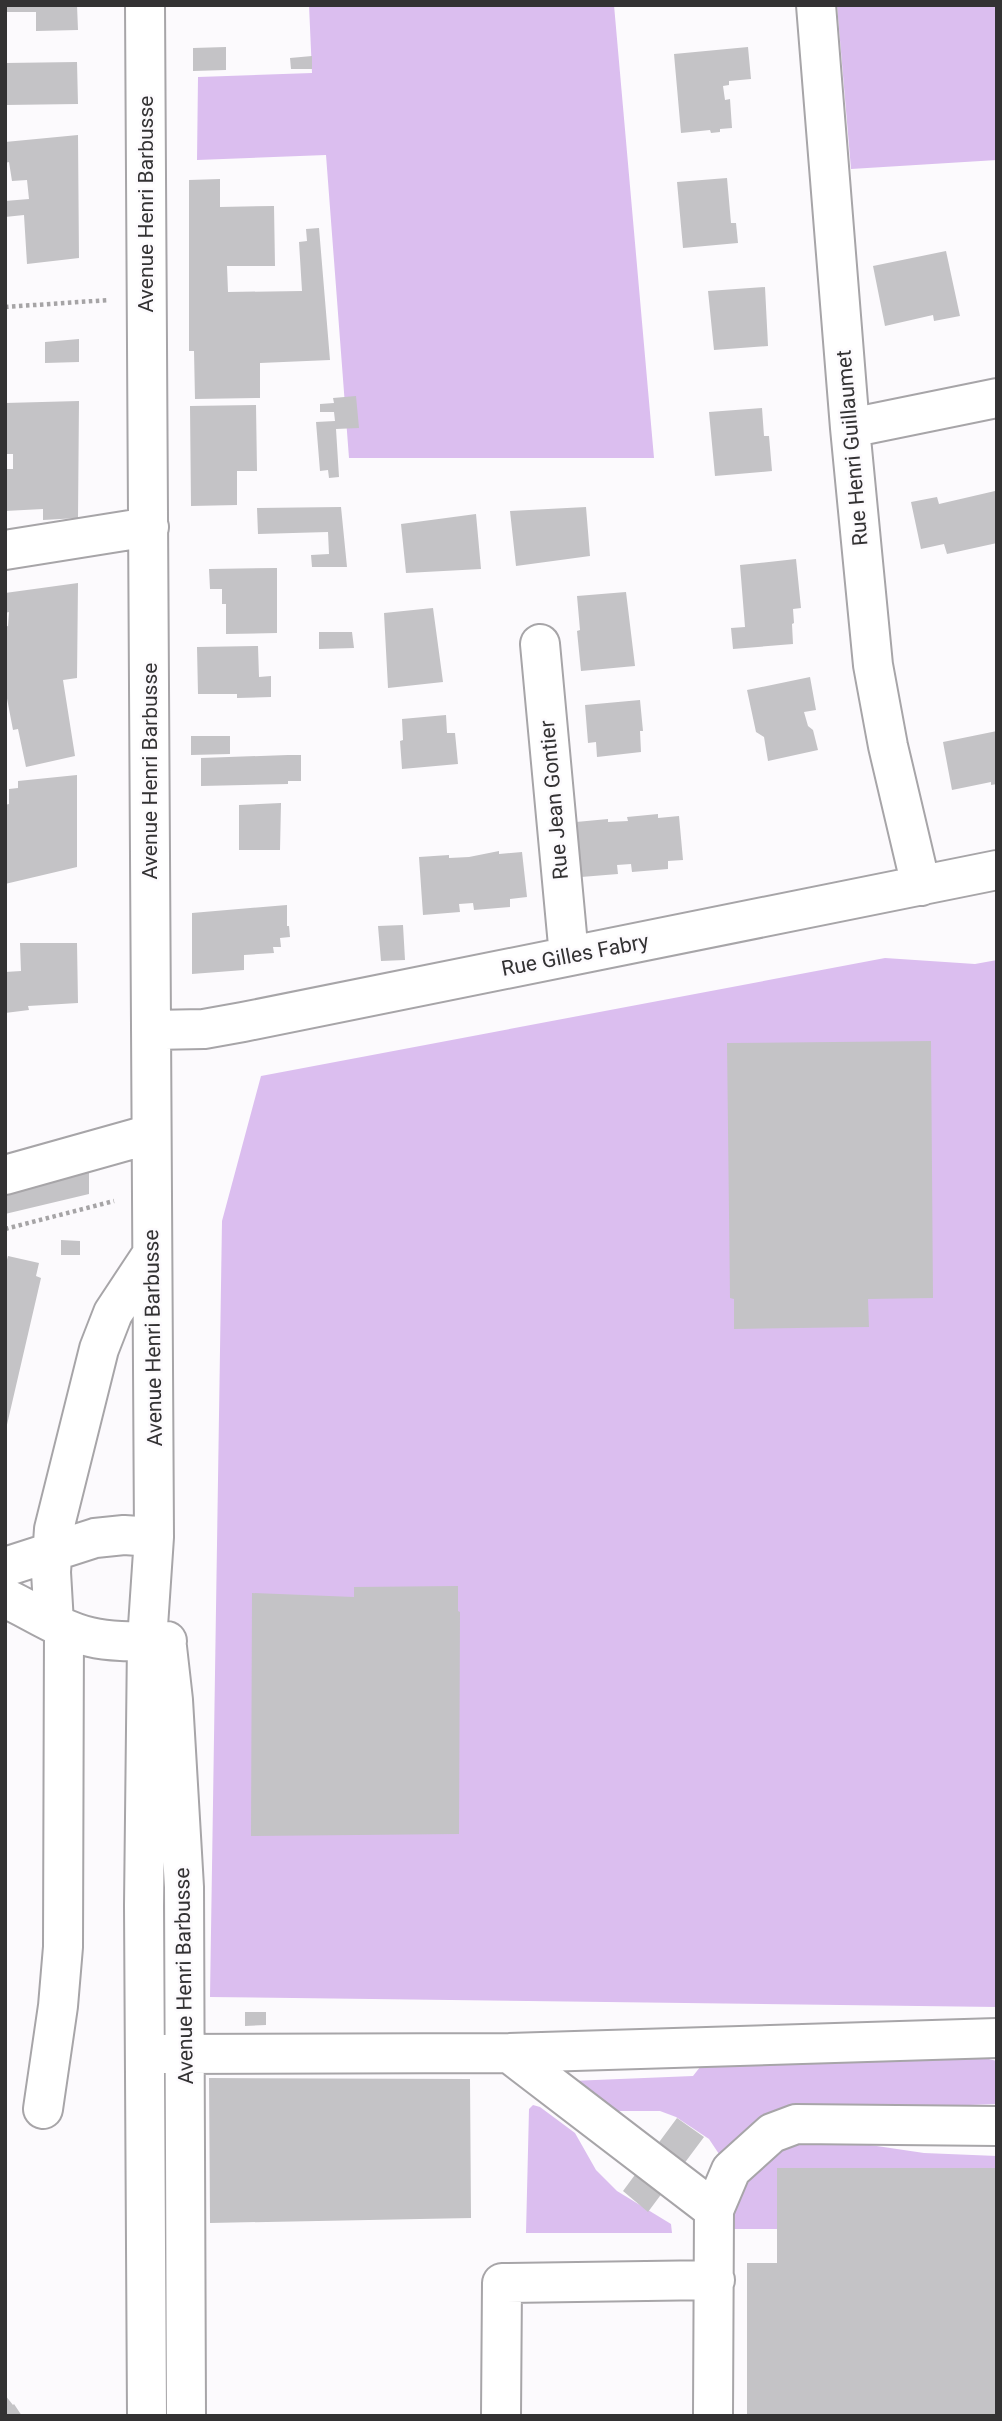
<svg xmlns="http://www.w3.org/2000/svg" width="1002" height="2421" viewBox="0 0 1002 2421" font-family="Roboto,sans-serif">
	<rect width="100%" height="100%" fill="#fcfafd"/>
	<!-- green -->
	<path fill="#dbbeef" d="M 309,5 L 614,5 L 654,458 L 349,458 L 326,155 L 197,160 L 198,77 L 312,73 Z
		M 837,5 L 997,5 L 997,160 L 851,169 Z
		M 885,958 L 975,964 L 997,960 L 997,2007 L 210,1997 L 222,1221 L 261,1076 Z
		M 968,2054 L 997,2061 L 997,2104 L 807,2111 L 721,2157 L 709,2139 L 676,2117 L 660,2111 L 617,2111 L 571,2081 L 693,2076 L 704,2062 Z
		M 533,2105 L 540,2107 L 575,2133 L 596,2170 L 617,2191 L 671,2224 L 672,2233 L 526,2233 L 529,2109 Z
		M 809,2136 L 924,2153 L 997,2156 L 997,2168 L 777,2168 L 777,2229 L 732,2229 L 733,2194 L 783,2145 Z"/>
	<!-- building -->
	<path fill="#c4c3c6" d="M 5,5 L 77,5 L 78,30 L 36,31 L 36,12 L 5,12 Z
		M 226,47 L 226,70 L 193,71 L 193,48 Z
		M 748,47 L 751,79 L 729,81 L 729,85 L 723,86 L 725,100 L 730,99 L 732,128 L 720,129 L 720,132 L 711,133 L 710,130 L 681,133 L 674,54 Z
		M 312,56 L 312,69 L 291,69 L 290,58 Z
		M 77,62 L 78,104 L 5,105 L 5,63 Z
		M 78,135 L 79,258 L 27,264 L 24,215 L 5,217 L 5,201 L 29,199 L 27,180 L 12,181 L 9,162 L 5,163 L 5,142 Z
		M 727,178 L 731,223 L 736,223 L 738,243 L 683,248 L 677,182 Z
		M 220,179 L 220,207 L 274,206 L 275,266 L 227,266 L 228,292 L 302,291 L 299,242 L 307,241 L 306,229 L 319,228 L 330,360 L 260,363 L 260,398 L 195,399 L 194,351 L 189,351 L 189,180 Z
		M 946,251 L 960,316 L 934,321 L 933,315 L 885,326 L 873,266 Z
		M 765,287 L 768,346 L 714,350 L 708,291 Z
		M 79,339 L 79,362 L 45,363 L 45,342 Z
		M 356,396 L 359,428 L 336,429 L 339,477 L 329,478 L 328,470 L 320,471 L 316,422 L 335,421 L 334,412 L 320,412 L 320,404 L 334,403 L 333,398 Z
		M 79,401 L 78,518 L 43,520 L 43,509 L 5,511 L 5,469 L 13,469 L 13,454 L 5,454 L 5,403 Z
		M 256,405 L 257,471 L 237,471 L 237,505 L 191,506 L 190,406 Z
		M 762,408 L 764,436 L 769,436 L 772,471 L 715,476 L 709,412 Z
		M 995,491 L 997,543 L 947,554 L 944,544 L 921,549 L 911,502 L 937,497 L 939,504 Z
		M 341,507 L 347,567 L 312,567 L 311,555 L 329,554 L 328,532 L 258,534 L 257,508 Z
		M 586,507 L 590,556 L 516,566 L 510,511 Z
		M 476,514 L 481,569 L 406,573 L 401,524 Z
		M 796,559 L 801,608 L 793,609 L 794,623 L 792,624 L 793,644 L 733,649 L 731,628 L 745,627 L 740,565 Z
		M 277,568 L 277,633 L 226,634 L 226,604 L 222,604 L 222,589 L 210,589 L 209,569 Z
		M 78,583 L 77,678 L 63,680 L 75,756 L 26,767 L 18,729 L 13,730 L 5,688 L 5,627 L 8,626 L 9,612 L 5,613 L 5,593 Z
		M 626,592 L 635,666 L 581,671 L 577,631 L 580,630 L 577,596 Z
		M 433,608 L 443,682 L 388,688 L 384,613 Z
		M 319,632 L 352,632 L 354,648 L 319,649 Z
		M 258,646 L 259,677 L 271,676 L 271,697 L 237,698 L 237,694 L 198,694 L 197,647 Z
		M 810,677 L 816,710 L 804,712 L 808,726 L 813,730 L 818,750 L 768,761 L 764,737 L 756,732 L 747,690 Z
		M 640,700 L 643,731 L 640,731 L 641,752 L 597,757 L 596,742 L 588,743 L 585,705 Z
		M 446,715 L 447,733 L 455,733 L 458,764 L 402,769 L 400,741 L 403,740 L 402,719 Z
		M 997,731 L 997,784 L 991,785 L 991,782 L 952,790 L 943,742 Z
		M 191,736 L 230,736 L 230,754 L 191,755 Z
		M 288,755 L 301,755 L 301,781 L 288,781 L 288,784 L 201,786 L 201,758 Z
		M 77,775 L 77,867 L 5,884 L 5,805 L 9,804 L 9,789 L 18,788 L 18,781 Z
		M 281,803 L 280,850 L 239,850 L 239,805 Z
		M 658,814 L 658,818 L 679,816 L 683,860 L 668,861 L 668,869 L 632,872 L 631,864 L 617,865 L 618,874 L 581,877 L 576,822 L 608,819 L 608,822 L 628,821 L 627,817 Z
		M 499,851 L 499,854 L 522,852 L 527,897 L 510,899 L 510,907 L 474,910 L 473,903 L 459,904 L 460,912 L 423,915 L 419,857 L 449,855 L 449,858 L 469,857 Z
		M 287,905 L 287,926 L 289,926 L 290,937 L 280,938 L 281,947 L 273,947 L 274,953 L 244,955 L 244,970 L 192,974 L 192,913 Z
		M 403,925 L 405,960 L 381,961 L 378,926 Z
		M 20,943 L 77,943 L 78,1003 L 28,1006 L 29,1010 L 5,1013 L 5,972 L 21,971 Z
		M 931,1041 L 933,1298 L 868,1299 L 869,1327 L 734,1329 L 734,1299 L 730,1298 L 727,1043 Z
		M 89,1162 L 89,1194 L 5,1214 L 5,1181 Z
		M 61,1240 L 80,1241 L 80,1255 L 61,1255 Z
		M 8,1256 L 39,1263 L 36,1276 L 41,1278 L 6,1429 L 5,1267 Z
		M 458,1586 L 458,1611 L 460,1612 L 459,1834 L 251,1836 L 252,1593 L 354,1597 L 354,1587 Z
		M 245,2012 L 266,2012 L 266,2025 L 245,2026 Z
		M 209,2078 L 470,2079 L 471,2218 L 210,2223 Z
		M 677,2118 L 704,2137 L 648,2212 L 623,2191 Z
		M 777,2168 L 997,2168 L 997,2416 L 747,2416 L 747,2263 L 777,2263 Z
		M 5,2395 L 13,2405 L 14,2404 L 22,2416 L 5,2416 Z"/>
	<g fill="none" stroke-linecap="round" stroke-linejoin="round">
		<defs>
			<path id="minor" d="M 145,5 L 154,1537 L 147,1641 L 144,1906 L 147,2416
				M 816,5 L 850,428 L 873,665 L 888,746 L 921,886
				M 850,428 L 997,398
				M 5,550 L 149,527
				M 540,644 L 569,956
				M 152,1030 L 204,1029 L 243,1022 L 997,870
				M 5,1175 L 151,1134
				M 5,1567 L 95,1538 L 124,1535 L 154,1537
				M 5,1598 C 33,1611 60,1630 90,1637 C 115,1643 142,1641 167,1641
				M 54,1623 L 51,1572 L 54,1529 L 99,1349 L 113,1313 L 152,1254
				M 167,1647 L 173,1700 L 184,1887 L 186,2416
				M 509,2053 L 714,2210 L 713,2416
				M 161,2054 L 509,2053 L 997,2038
				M 43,2109 L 58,2006 L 63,1947 L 64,1628
				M 714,2210 L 731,2170 L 772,2133 L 796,2124 L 997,2126
				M 501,2416 L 502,2283 L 715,2280"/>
		</defs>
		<!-- minor casing -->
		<use href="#minor" stroke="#a7a5a8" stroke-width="42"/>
		<!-- path -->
		<path stroke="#a6a4a6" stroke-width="4.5" stroke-dasharray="3.5 3.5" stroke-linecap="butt" d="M 5,307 L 109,300
			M 5,1229 L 114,1201"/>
		<!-- minor -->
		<use href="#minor" stroke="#fff" stroke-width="38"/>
	</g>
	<g text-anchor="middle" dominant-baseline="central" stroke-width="5" stroke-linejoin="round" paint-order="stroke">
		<!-- street labels -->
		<g font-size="21" fill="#333233" stroke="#fcfafd">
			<text transform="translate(146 204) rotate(-90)">Avenue Henri Barbusse</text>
			<text transform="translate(852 448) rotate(-95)">Rue Henri Guillaumet</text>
			<text transform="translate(150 771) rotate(-90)">Avenue Henri Barbusse</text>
			<text transform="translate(554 800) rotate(-95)">Rue Jean Gontier</text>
			<text transform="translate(575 955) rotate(-11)">Rue Gilles Fabry</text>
			<text transform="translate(153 1338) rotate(-91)">Avenue Henri Barbusse</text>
			<text transform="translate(184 1976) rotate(-91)">Avenue Henri Barbusse</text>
		</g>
	</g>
	<!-- border -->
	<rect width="1002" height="2421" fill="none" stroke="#333233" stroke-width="14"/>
</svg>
